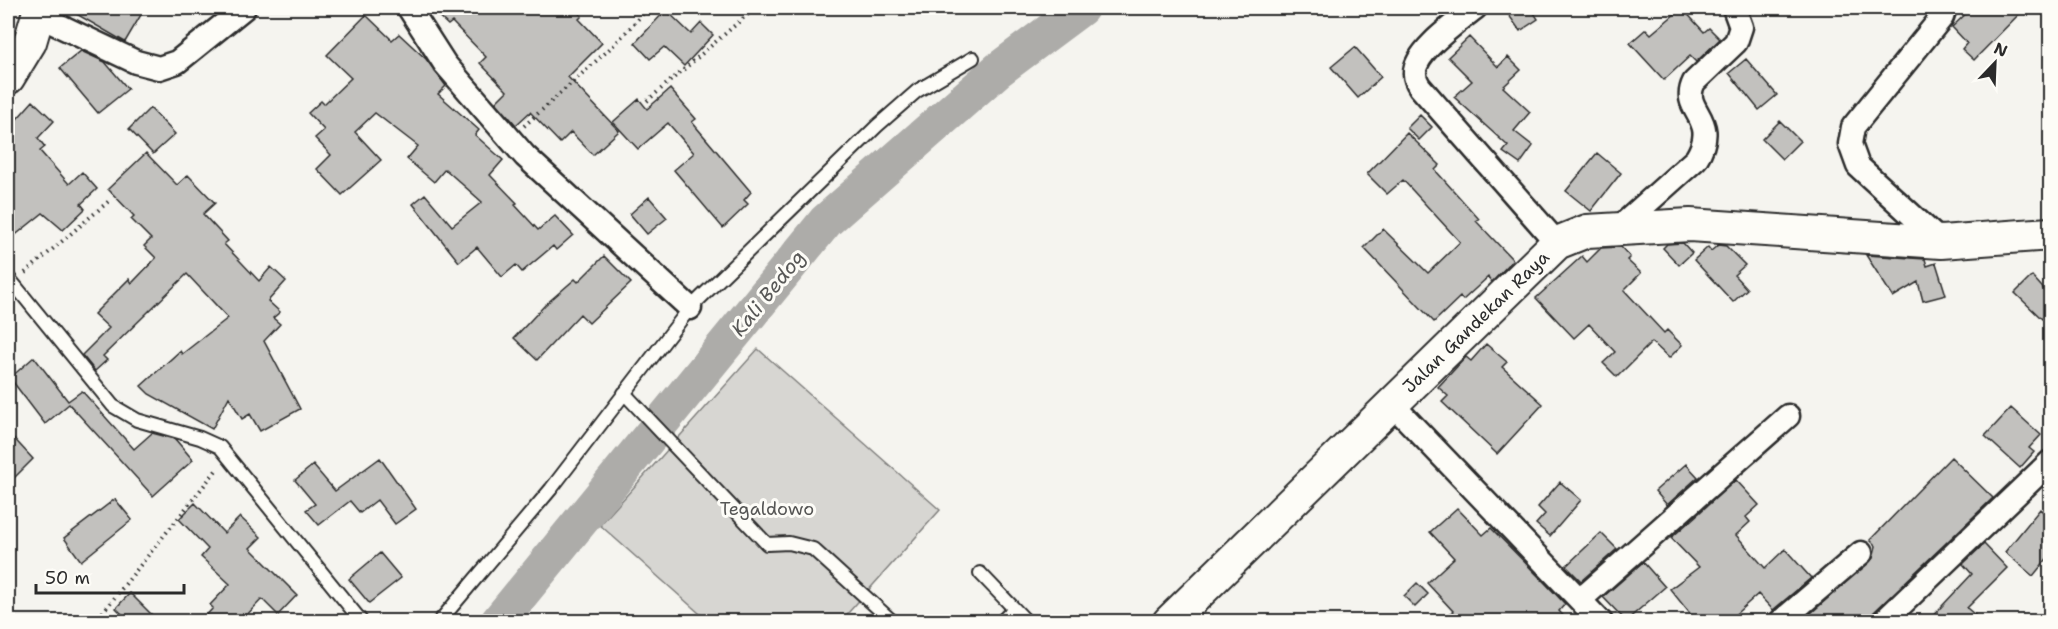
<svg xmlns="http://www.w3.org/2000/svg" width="2058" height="629" viewBox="0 0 2058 629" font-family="'Shantell Sans',sans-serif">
	<rect width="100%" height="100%" fill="#f5f4ef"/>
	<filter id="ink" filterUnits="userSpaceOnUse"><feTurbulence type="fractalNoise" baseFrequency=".0167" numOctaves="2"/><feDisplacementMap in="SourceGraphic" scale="12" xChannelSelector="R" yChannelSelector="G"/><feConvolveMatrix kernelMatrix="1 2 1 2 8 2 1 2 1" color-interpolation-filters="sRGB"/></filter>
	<g filter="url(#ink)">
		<!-- green -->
		<path fill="#d7d6d2" stroke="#81807e" stroke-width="1.5" d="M 758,349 L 940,510 L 840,622 L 708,621 L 600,525 Z"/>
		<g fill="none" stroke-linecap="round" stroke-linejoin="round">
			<!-- river -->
			<path stroke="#adaca9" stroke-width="36" d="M 498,622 L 826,221 L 998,70 L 1081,8"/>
		</g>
		<!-- building -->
		<path fill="#c2c1be" stroke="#2b2b2b" stroke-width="1.5" d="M 66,8 L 145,8 L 125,42 Z
			M 430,8 L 573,8 L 582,16 L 579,19 L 602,43 L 568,77 L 619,131 L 593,155 L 571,132 L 560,143 L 530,112 L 516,125 L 496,102 L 507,91 L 480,63 L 486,57 L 452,22 L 448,25 Z
			M 1504,8 L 1531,8 L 1538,19 L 1520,31 Z
			M 1682,8 L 1704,32 L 1709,28 L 1720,39 L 1696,62 L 1690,56 L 1664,80 L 1630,43 L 1646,29 L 1651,34 Z
			M 1972,8 L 2025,8 L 1974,60 L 1962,49 L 1967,43 L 1952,27 Z
			M 666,10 L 691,34 L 701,23 L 713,35 L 684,66 L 664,47 L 650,59 L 635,43 Z
			M 366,15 L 392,40 L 399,34 L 426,59 L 446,86 L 438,94 L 479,130 L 475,135 L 503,160 L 490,175 L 517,203 L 515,205 L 538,230 L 555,216 L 573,235 L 556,250 L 553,246 L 522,272 L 516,265 L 502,277 L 477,247 L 459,262 L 413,204 L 425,194 L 452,226 L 482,202 L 445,169 L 434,182 L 407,159 L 418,146 L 375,113 L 355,132 L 381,160 L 342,195 L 317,169 L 331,155 L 315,138 L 324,130 L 308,113 L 321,101 L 324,104 L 351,78 L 327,55 Z
			M 1469,37 L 1498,67 L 1508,57 L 1521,70 L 1503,87 L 1530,112 L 1514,131 L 1533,146 L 1520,164 L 1503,152 L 1508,146 L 1454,97 L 1472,81 L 1448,57 Z
			M 1355,47 L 1381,77 L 1358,98 L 1331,67 Z
			M 81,51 L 105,62 L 128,89 L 98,113 L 60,68 Z
			M 1746,59 L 1777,95 L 1759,110 L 1729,73 Z
			M 670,89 L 696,119 L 692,122 L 751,192 L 744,200 L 748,204 L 723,228 L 674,170 L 694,153 L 668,123 L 638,149 L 613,122 L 639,99 L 647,109 Z
			M 33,101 L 54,121 L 38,138 L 45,147 L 40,151 L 69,184 L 82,172 L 97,189 L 81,204 L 85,209 L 63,230 L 43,213 L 8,241 L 8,110 L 16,120 Z
			M 150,108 L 175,134 L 153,154 L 129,129 Z
			M 1420,115 L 1432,127 L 1419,140 L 1407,128 Z
			M 1780,121 L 1800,141 L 1782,159 L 1762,139 Z
			M 1407,133 L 1440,165 L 1435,170 L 1479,219 L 1476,221 L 1513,260 L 1492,282 L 1488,277 L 1463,300 L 1460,297 L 1434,322 L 1364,248 L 1383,229 L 1428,273 L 1460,242 L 1403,180 L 1387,194 L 1367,174 Z
			M 146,153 L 177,185 L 188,175 L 215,203 L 203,214 L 228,241 L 224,244 L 259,281 L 271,267 L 286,281 L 268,301 L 280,312 L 273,318 L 280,324 L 264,341 L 300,409 L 260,431 L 250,414 L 242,419 L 229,397 L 212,429 L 149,394 L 141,386 L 180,351 L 182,354 L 228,318 L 187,274 L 103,356 L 107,360 L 95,371 L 82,355 L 109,328 L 94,314 L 129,279 L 132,283 L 156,258 L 144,246 L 151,239 L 131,219 L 134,216 L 108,189 Z
			M 1597,153 L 1621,173 L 1591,211 L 1566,191 Z
			M 649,197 L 667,218 L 647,234 L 630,214 Z
			M 1683,243 L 1692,253 L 1679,265 L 1663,248 L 1667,244 Z
			M 1718,245 L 1726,246 L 1745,265 L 1734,275 L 1747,289 L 1733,302 L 1694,260 L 1708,247 L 1711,251 Z
			M 1621,247 L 1630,257 L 1627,260 L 1641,273 L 1624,290 L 1664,333 L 1667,330 L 1682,345 L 1669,358 L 1652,342 L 1617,377 L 1603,363 L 1615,352 L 1589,324 L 1574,338 L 1536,298 L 1582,256 L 1587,262 L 1601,248 Z
			M 1866,255 L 1925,259 L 1927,266 L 1936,263 L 1946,295 L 1923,301 L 1918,282 L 1893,297 Z
			M 604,256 L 631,283 L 589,323 L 580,314 L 537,360 L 514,338 L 545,305 L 575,279 L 578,282 Z
			M 2032,276 L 2050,296 L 2050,311 L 2042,319 L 2015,293 Z
			M 1486,344 L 1507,362 L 1502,367 L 1543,404 L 1497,454 L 1442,402 L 1448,396 L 1438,387 L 1466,357 L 1471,361 Z
			M 34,357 L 68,401 L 82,391 L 134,449 L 152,433 L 175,439 L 193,460 L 153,496 L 69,404 L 45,424 L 10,378 Z
			M 2011,408 L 2041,435 L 2029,448 L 2034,452 L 2020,468 L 1985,436 Z
			M 8,432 L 33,459 L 8,484 Z
			M 1951,457 L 1993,498 L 1874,612 L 1867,621 L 1816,621 L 1810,614 L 1873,558 L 1876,546 L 1870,540 Z
			M 380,458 L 416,509 L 395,524 L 377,500 L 360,513 L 350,501 L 319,525 L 306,510 L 315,504 L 295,480 L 313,465 L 335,491 Z
			M 1686,464 L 1698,477 L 1667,505 L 1655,491 Z
			M 1736,480 L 1759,505 L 1746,517 L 1750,522 L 1736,535 L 1765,568 L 1785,549 L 1811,578 L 1773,610 L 1758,594 L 1728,621 L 1696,621 L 1670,589 L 1699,567 L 1671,538 Z
			M 1560,482 L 1581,500 L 1550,536 L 1536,524 L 1545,514 L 1538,507 Z
			M 115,499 L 132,520 L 81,561 L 64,538 Z
			M 195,503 L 224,533 L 240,517 L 261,537 L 250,548 L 297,595 L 278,615 L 262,599 L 241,621 L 201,621 L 213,608 L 210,605 L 230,584 L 201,557 L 208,549 L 179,519 Z
			M 1457,508 L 1483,535 L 1491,528 L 1546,584 L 1565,604 L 1559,611 L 1568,621 L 1442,621 L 1453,611 L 1427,583 L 1454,558 L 1430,532 Z
			M 2040,509 L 2050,518 L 2050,555 L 2033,576 L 2005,552 Z
			M 1601,533 L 1617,549 L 1581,581 L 1566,566 Z
			M 1984,544 L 2007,568 L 1967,608 L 1982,621 L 1928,621 L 1972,574 L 1963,564 Z
			M 380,553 L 401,578 L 369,603 L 349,579 Z
			M 1643,562 L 1665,587 L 1626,621 L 1603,597 Z
			M 1417,583 L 1428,594 L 1415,607 L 1404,596 Z
			M 130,593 L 158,621 L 129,621 L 116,608 Z"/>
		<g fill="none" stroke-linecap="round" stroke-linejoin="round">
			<defs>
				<path id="lane" d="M 8,277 L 113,406 L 137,420 L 200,438 L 220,447 L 362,622
					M 624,393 L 767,544 L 789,543 L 813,549 L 893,622
					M 980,573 L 1027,622
					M 439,622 L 551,489 L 690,308 L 877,126 L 917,91 L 973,58
					M 1001,622 L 1014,609"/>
				<path id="street" d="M 409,8 L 445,64 L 525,156 L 690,308
					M 1475,8 C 1459,21 1413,52 1415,74 C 1415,78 1418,84 1420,87 L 1557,243
					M 39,16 L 136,62 L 159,68 L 177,62 L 244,8
					M 1619,228 L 1696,159 C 1722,117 1679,112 1694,82 L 1736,42 L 1741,27 L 1734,8
					M 1941,242 L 1858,166 L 1850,144 L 1853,127 L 1942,17 L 1945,8
					M 1392,404 L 1601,622
					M 1580,600 L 1788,416
					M 1780,622 L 1861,553
					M 1883,622 L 2050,462"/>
				<path id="secondary" d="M 8,78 L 30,42 L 40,8
					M 1169,622 L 1557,243 L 1587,231 L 1690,225 L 1941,242 L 2050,234"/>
			</defs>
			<!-- lane casing -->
			<use href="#lane" stroke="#2b2b2b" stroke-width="16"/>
			<!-- street casing -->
			<use href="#street" stroke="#2b2b2b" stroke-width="27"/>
			<!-- secondary casing -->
			<use href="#secondary" stroke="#2b2b2b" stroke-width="36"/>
			<!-- path -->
			<path stroke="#2b2b2b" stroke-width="4" stroke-dasharray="1.5 4.5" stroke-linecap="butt" d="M 647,101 L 755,8
				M 524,126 L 616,43 L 648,8
				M 25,273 L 109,201
				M 95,622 L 218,468"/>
			<!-- lane -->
			<use href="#lane" stroke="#fdfcf7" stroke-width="12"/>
			<!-- street -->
			<use href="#street" stroke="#fdfcf7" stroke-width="22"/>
			<!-- secondary -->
			<use href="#secondary" stroke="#fdfcf7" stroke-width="32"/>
		</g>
	</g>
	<g text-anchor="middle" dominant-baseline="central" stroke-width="6" stroke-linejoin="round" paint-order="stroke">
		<!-- street labels -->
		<g font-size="18" fill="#2b2b2b" stroke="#fdfcf7">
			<text transform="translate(1476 322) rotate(-44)">Jalan Gandekan Raya</text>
		</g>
		<!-- park labels -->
		<g font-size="18" fill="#565655" stroke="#fdfcf7">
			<text x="767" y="509">Tegaldowo</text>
		</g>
		<!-- water labels -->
		<g font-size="20" font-style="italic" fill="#585857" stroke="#fdfcf7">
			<text transform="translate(768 293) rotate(-51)">Kali Bedog</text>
		</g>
	</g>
	<!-- margin -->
	<rect width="2058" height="629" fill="none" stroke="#fdfcf7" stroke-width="30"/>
	<rect x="15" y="15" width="2028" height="599" fill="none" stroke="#2b2b2b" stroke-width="2" filter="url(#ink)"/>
	<!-- north arrow -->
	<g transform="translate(1995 63) rotate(23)" stroke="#fdfcf7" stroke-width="4.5" paint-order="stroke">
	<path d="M0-4.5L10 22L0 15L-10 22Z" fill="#2b2b2b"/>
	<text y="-9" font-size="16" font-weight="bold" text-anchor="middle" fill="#2b2b2b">N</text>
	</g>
	<!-- scale -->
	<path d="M36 584v9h148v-9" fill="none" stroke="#2b2b2b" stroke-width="3"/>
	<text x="45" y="584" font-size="18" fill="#2b2b2b" stroke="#fdfcf7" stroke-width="4.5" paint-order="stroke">50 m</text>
</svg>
